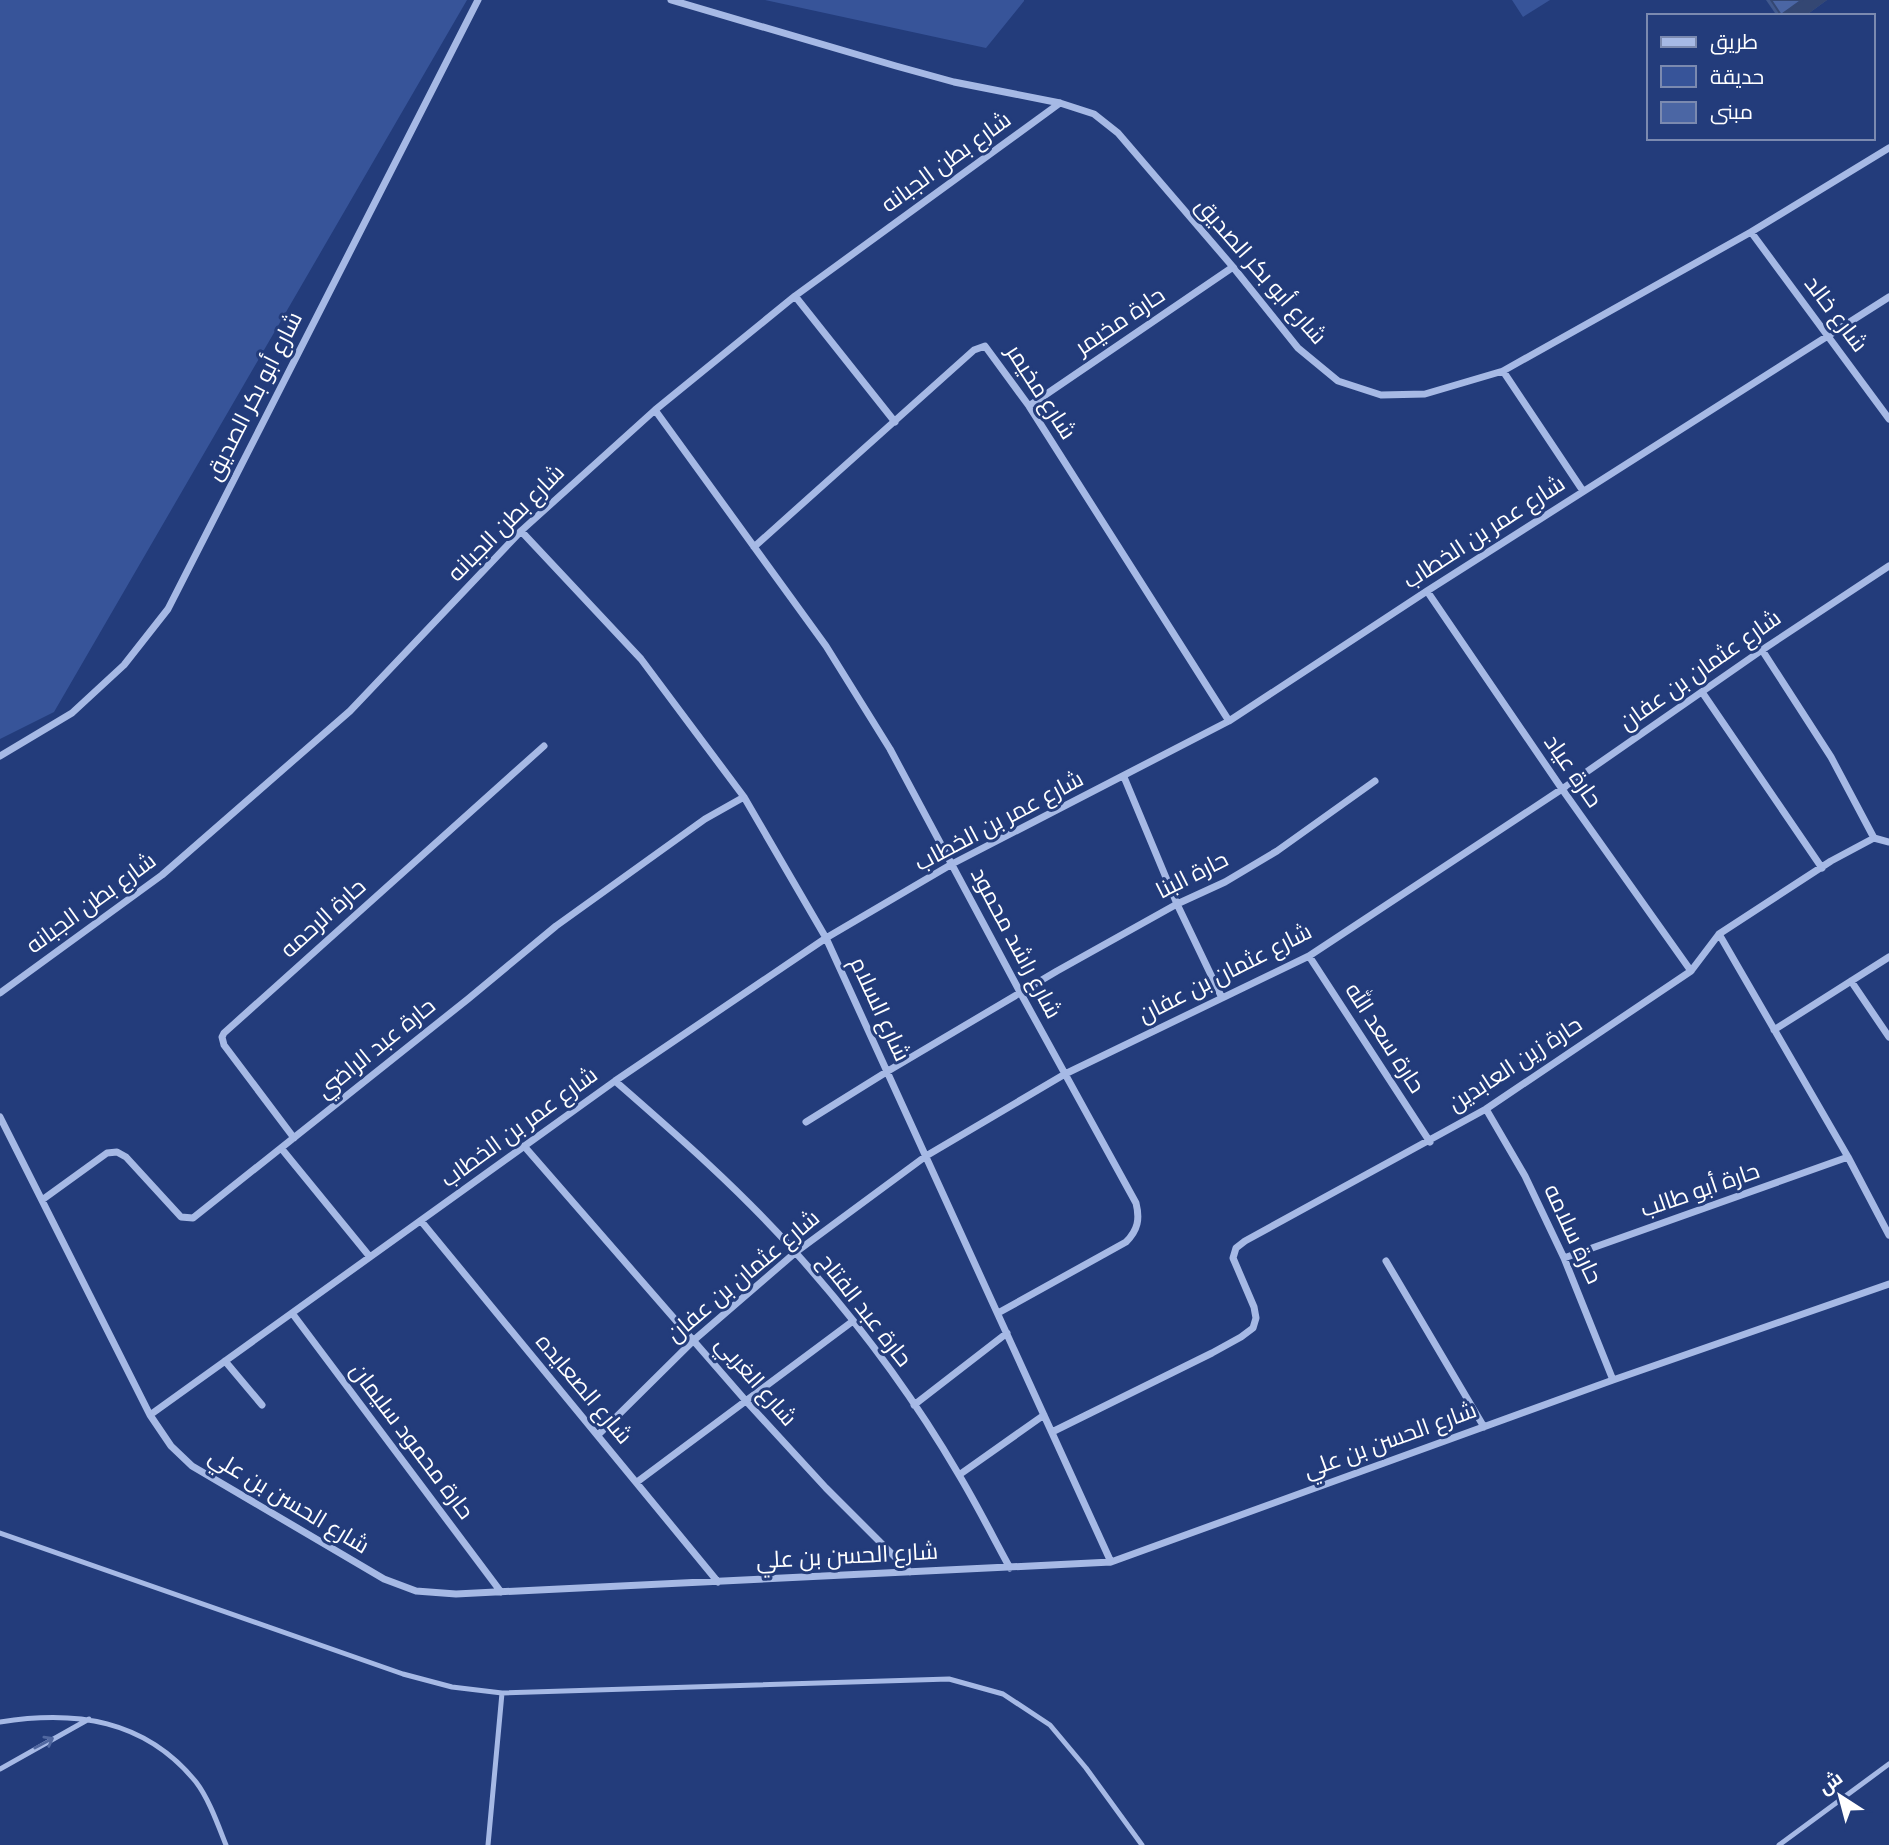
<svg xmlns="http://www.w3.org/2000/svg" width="1889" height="1845" viewBox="0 0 1889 1845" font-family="'Roboto Condensed',Cairo,sans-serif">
	<rect width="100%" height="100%" fill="#233c7b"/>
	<!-- green -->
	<path fill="#375499" d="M 0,0 L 467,0 L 54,712 L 0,739 Z
		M 765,0 L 1024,0 L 1024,1 L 986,48 Z
		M 1512,0 L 1550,0 L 1523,17 Z"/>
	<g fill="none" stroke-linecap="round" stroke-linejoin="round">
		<!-- lane -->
		<path stroke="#a6b9e5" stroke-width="5" d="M 0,1533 L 403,1674 L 452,1687 L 502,1693 L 949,1679 L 1003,1694 L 1050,1725 L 1086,1768 L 1142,1845
			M 0,1722 C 75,1710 145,1719 196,1782 C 209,1799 218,1825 226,1845
			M 0,1769 L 89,1719
			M 488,1845 L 502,1693
			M 1779,1845 L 1889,1764"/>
		<!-- street -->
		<path stroke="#a6b9e5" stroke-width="7" d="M 671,0 L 896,66 L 954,82 L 1060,103 L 1094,114 L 1118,133 L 1233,267 L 1298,348 L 1338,381 L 1381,395 L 1425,394 L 1503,371 L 1751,232 L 1889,148
			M 1751,232 L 1889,419
			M 795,296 L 895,422
			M 1503,371 L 1583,491
			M 1029,406 L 1233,267
			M 655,410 L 826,646 L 890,749 L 1020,992 L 1136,1203 C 1140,1219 1138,1230 1126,1242 L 998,1313
			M 521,531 L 641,659 L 744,797 L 826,938 L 1111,1562
			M 754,547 L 974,350 L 985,346 L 1029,406 L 1229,721
			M 1427,591 L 1562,789 L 1691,971
			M 1702,692 L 1822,868
			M 0,756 L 72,713 L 124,665 L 168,609 L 478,0
			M 1124,777 L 1177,904 L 1222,998
			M 1874,838 L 1889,842
			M 1719,934 L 1848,1157 L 1889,1235
			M 1309,956 L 1430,1142
			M 1851,981 L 1889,1037
			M 0,993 L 162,875 L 350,711 L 521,531 L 655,410 L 795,296 L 1060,103
			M 1774,1030 L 1889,957
			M 615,1081 C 678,1136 740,1190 796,1253 C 857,1321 913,1396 959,1475 C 977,1505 993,1537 1010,1568
			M 1486,1109 L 1525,1176 L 1564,1258 L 1613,1380
			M 0,1117 L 150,1415 L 171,1446 L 192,1466 L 384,1579 L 416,1591 L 456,1594 L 1111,1562 L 1613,1380 L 1889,1284
			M 806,1122 L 888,1071 L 1057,971 L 1177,904 L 1225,882 L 1277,851 L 1375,781
			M 294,1138 L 224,1045 L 222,1037 L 224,1033 L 544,746
			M 524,1146 L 746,1401 L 826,1488 L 910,1572
			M 281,1148 L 370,1257
			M 42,1200 L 107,1153 L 117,1152 L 126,1157 L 181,1217 L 193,1218 L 468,999 L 556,926 L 705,819 L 744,797
			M 421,1221 L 718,1582
			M 1564,1258 L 1848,1157
			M 1386,1261 L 1484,1427
			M 292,1313 L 501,1592
			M 225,1361 L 262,1405
			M 914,1405 L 1007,1333
			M 150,1415 L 615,1081 L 826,938 L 952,864 L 1229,721 L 1427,591 L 1889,297
			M 1052,1432 L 1212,1353 L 1241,1337 L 1253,1328 L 1256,1318 L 1254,1307 L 1233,1258 L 1236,1248 L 1245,1241 L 1486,1109 L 1691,971 L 1719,934 L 1831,861 L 1874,838 L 1831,757 L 1762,650
			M 598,1435 L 694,1340 L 796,1252 L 926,1156 L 1065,1074 L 1309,956 L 1562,789 L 1762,650 L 1889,566
			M 959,1475 L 1044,1415
			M 637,1482 L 853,1321"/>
	</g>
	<!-- wall -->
	<path fill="#40588d" d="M 1766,0 L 1827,0 L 1805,16 L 1777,16 Z"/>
	<!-- shaded-wall -->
	<path fill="#344773" d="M 1802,0 L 1827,0 L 1805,16 L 1782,16 L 1781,15 Z"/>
	<!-- building -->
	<path fill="#4b66a4" stroke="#344773" stroke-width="2" d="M 1771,0 L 1802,0 L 1781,15 Z"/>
	<!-- one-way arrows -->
	<defs><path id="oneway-shaft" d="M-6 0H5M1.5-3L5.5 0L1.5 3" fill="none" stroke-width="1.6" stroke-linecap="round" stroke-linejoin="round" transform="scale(1.75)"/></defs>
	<use stroke="#5168a0" href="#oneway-shaft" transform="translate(44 1743) rotate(-28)"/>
	<g text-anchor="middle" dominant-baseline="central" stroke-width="6" stroke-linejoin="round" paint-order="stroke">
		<!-- street labels -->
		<g font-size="23" fill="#fff" stroke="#233c7b">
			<text transform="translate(946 162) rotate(-36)">شارع بطن الجبانه</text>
			<text transform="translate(1261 271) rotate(49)">شارع أبو بكر الصديق</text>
			<text transform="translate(1836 314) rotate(53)">شارع خالد</text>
			<text transform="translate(1120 321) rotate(-34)">حارة مخيمر</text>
			<text transform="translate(1041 392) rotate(57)">شارع مخيمر</text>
			<text transform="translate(254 396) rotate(-63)">شارع أبو بكر الصديق</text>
			<text transform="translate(506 523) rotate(-45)">شارع بطن الجبانه</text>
			<text transform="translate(1484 532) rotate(-33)">شارع عمر بن الخطاب</text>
			<text transform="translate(1700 670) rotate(-35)">شارع عثمان بن عفان</text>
			<text transform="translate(1573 771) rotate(55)">حارة عياد</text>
			<text transform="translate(999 821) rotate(-28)">شارع عمر بن الخطاب</text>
			<text transform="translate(1192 875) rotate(-27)">حارة البنا</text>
			<text transform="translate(91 903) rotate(-36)">شارع بطن الجبانه</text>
			<text transform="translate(323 918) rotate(-42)">حارة الرحمه</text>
			<text transform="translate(1016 943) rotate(62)">شارع راشد محمود</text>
			<text transform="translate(1225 973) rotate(-27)">شارع عثمان بن عفان</text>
			<text transform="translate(880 1009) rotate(65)">شارع السلام</text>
			<text transform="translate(1385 1038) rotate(57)">حارة سعد الله</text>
			<text transform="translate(376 1048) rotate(-39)">حارة عبد الراضي</text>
			<text transform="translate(1515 1064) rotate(-33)">حارة زين العابدين</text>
			<text transform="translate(519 1127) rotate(-36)">شارع عمر بن الخطاب</text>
			<text transform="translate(1700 1190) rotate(-19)">حارة أبو طالب</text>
			<text transform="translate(1573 1234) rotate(65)">حارة سلامه</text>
			<text transform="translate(743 1276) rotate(-40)">شارع عثمان بن عفان</text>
			<text transform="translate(865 1310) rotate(52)">حارة عبد الفتاح</text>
			<text transform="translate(756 1381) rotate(49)">شارع الغربي</text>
			<text transform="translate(584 1389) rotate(50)">شارع الصعايده</text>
			<text transform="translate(1390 1440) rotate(-20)">شارع الحسن بن علي</text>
			<text transform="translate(412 1441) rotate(53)">حارة محمود سليمان</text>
			<text transform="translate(289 1501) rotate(31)">شارع الحسن بن علي</text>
			<text transform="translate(847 1556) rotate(-3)">شارع الحسن بن علي</text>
		</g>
	</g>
	<!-- legend -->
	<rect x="1647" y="14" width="228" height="126" fill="#233c7b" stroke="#7b8ab0" stroke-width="2"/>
	<rect x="1661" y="37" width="35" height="10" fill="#a6b9e5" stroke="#7b8ab0" stroke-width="2"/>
	<text x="1710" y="49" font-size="21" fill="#ffffff">طريق</text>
	<rect x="1661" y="66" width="35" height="21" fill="#375499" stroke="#7b8ab0" stroke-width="2"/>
	<text x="1710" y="84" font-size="21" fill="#ffffff">حديقة</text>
	<rect x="1661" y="102" width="35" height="21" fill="#4b66a4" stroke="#7b8ab0" stroke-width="2"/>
	<text x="1710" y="119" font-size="21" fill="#ffffff">مبنى</text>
	<!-- north arrow -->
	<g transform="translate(1840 1796) rotate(324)" stroke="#233c7b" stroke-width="5" paint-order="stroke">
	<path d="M0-5L12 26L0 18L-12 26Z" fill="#ffffff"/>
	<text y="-10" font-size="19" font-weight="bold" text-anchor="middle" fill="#ffffff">ش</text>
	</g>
</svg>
